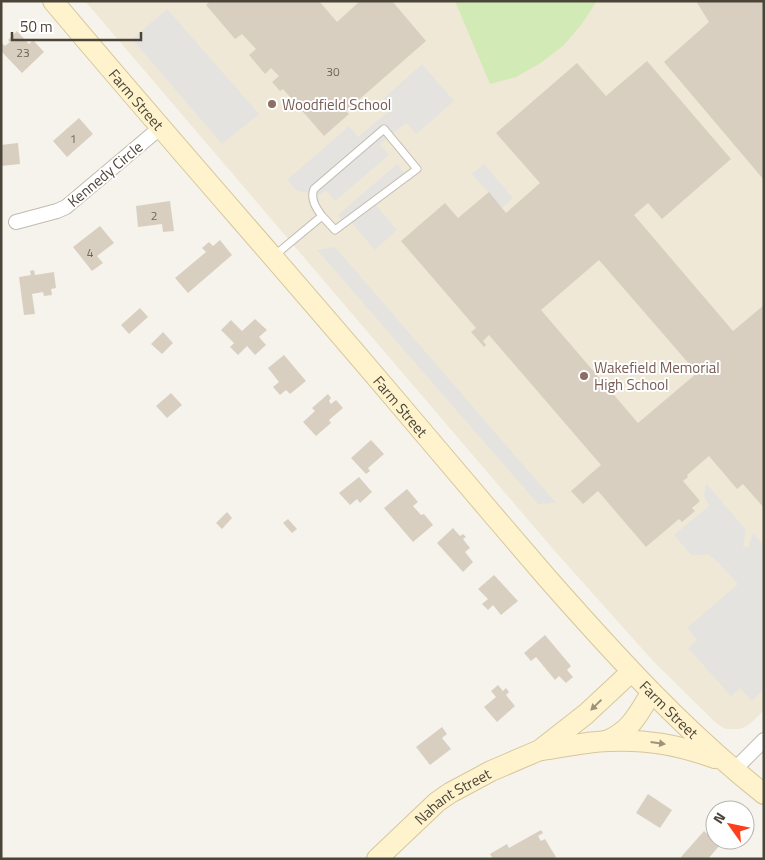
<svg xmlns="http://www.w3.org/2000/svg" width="765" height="860" viewBox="0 0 765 860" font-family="'Titillium Web',sans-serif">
	<rect width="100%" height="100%" fill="#f6f3ec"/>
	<!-- education -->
	<path fill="#efe8d6" d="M 85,1 L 764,1 L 764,710 L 753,721 L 747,726 L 740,729 L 726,729 L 720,726 L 715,722 L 653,661 L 553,549 Z"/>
	<!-- green -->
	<path fill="#d2eab5" d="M 455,1 L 597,1 L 581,25 L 563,46 L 539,64 L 516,77 L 490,84 Z"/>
	<!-- parking -->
	<path fill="#e5e3e0" d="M 167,9 L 259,114 L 222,144 L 132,39 Z
		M 422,64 L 454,101 L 416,134 L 406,123 L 380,144 L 389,155 L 335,201 L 326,190 L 320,195 L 297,191 L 287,180 L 349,126 L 358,137 L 393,108 L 384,98 Z
		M 397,164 L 406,175 L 374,203 L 397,230 L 375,250 L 351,222 L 347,226 L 338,215 Z
		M 484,164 L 513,198 L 502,208 L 472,174 Z
		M 335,247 L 556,503 L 538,504 L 317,250 Z
		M 706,483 L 746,530 L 743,546 L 748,548 L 753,533 L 764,545 L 764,689 L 752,701 L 740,688 L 731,696 L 688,648 L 697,640 L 687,628 L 738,584 L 718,562 L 708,554 L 692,556 L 674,535 L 709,506 L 704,496 Z"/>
	<!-- building -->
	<path fill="#d8cfc1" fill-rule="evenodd" d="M 210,1 L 319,1 L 337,22 L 360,1 L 392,1 L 426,41 L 346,111 L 349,114 L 324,136 L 283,89 L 280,91 L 272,82 L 279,76 L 271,68 L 265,74 L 249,55 L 256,49 L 242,34 L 235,39 L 206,5 Z
		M 696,1 L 764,1 L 764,180 L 664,62 L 709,22 Z
		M 17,31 L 29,44 L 33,40 L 44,52 L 22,73 L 1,51 L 1,45 L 3,44 L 5,46 L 10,42 L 8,40 Z
		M 647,61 L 731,159 L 662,219 L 648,203 L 634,215 L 733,331 L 764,305 L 764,508 L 743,484 L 737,489 L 709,456 L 687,475 L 688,477 L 683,481 L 700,501 L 692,508 L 695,511 L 682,522 L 679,519 L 646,547 L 598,491 L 583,504 L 571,491 L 601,465 L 489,335 L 483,341 L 486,345 L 484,347 L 471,332 L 476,328 L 401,241 L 445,203 L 458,218 L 489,192 L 506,213 L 540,183 L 496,133 L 577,63 L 606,96 ZM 599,260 L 697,373 L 638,423 L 541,310 Z
		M 79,118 L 93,134 L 67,157 L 53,141 Z
		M 18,143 L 20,164 L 1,166 L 1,145 Z
		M 170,201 L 174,231 L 163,232 L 162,224 L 138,227 L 136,206 Z
		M 100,226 L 114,243 L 97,256 L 103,263 L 92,271 L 73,247 Z
		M 220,240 L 232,255 L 188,293 L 175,278 L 206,252 L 202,248 L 209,242 L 213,246 Z
		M 34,270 L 35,275 L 54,272 L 56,288 L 51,289 L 52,295 L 44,296 L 43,292 L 32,294 L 35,314 L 24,315 L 19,277 L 31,275 L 30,271 Z
		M 140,308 L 148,317 L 129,334 L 121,325 Z
		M 255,319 L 267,330 L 259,337 L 266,345 L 255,355 L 247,346 L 238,355 L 230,347 L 234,343 L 221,330 L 231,320 L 242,331 Z
		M 163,332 L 173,343 L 162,354 L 151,344 Z
		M 284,355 L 306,381 L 290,394 L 286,390 L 280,395 L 273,387 L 279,382 L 268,368 Z
		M 171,393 L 182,405 L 167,418 L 156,406 Z
		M 328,394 L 331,398 L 329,401 L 331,404 L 336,400 L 343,408 L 329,420 L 331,423 L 316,436 L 303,422 L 315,411 L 312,408 Z
		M 371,440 L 384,454 L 368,468 L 370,471 L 366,474 L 351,458 Z
		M 359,477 L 372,492 L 360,503 L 357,499 L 350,505 L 339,493 Z
		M 407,489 L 418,502 L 413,506 L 421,515 L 424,514 L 433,525 L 413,542 L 384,508 Z
		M 227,512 L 232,518 L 222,529 L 216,523 Z
		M 288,519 L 297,529 L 292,533 L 283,523 Z
		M 453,528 L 460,536 L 463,534 L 466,537 L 463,539 L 470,548 L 465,552 L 473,562 L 463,572 L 437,543 Z
		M 494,575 L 518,601 L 501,615 L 493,605 L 488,610 L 482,604 L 488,599 L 478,589 Z
		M 545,635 L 571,666 L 567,670 L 573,677 L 566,683 L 559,676 L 555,680 L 536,657 L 531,661 L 524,653 Z
		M 498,685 L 503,691 L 506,688 L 509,692 L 506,695 L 515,706 L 497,722 L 484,707 L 496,697 L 491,691 Z
		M 442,727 L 447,734 L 442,738 L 451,749 L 430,765 L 416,747 Z
		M 648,794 L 672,810 L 660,828 L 636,813 Z
		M 541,830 L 543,833 L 538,836 L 541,841 L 545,839 L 556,857 L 553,859 L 493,859 L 490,854 L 507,844 L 509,848 Z
		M 704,831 L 720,845 L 708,859 L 683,859 L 681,857 Z"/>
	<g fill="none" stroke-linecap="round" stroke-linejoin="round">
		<defs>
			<path id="service" d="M 274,256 L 322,216 C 316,208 310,199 314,189 L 384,129 L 417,169 L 335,230 L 322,216"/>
			<path id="minor" d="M 16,222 L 57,211 L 66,207 L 161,127
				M 734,770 L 764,740"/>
			<g id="secondary">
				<path id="s1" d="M 53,1 C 167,137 285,269 399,404 C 448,462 498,521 548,579 C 616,656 683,730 764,794"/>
				<path d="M 606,741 C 630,732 639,713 651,693"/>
				<path d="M 542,750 C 563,747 586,742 608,741 C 647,739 678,745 715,758"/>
				<path id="s2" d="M 377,859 L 437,802 L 450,793 L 491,771 L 540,750 L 586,714 L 631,672"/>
			</g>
		</defs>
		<!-- service casing -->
		<use href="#service" stroke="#c2bbae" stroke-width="9"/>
		<!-- minor casing -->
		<use href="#minor" stroke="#c2bbae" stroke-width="16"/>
		<!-- secondary casing -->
		<use href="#secondary" stroke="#d6c79b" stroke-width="22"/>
		<!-- service -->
		<use href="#service" stroke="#fff" stroke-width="7"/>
		<!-- minor -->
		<use href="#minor" stroke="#fff" stroke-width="14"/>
		<!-- secondary -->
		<use href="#secondary" stroke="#fff3cd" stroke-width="20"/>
	</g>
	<!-- one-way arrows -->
	<defs><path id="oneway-solid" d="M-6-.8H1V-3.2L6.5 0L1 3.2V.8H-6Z" transform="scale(1.25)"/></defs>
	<g fill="#9c937c">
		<use href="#oneway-solid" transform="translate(596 705) rotate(136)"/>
		<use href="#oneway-solid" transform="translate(658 743) rotate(8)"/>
	</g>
	<!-- markers -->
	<g fill="#8d6e63" stroke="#fff" stroke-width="2">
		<circle cx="272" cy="104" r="5"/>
		<circle cx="584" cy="376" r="5"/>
	</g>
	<g text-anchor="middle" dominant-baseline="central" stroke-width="4" stroke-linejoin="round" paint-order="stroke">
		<!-- number labels -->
		<g font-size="12" fill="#6e675b">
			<text x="23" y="52">23</text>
			<text x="333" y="71">30</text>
			<text x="73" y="138">1</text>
			<text x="154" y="215">2</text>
			<text x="90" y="252">4</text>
		</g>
		<!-- street labels -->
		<g font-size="15" fill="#4b4439" stroke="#fff">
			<text stroke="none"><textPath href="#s1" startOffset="129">Farm Street</textPath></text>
			<text transform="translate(105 174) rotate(-40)">Kennedy Circle</text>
			<text stroke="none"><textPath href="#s1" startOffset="534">Farm Street</textPath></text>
			<text stroke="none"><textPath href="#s1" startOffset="939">Farm Street</textPath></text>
			<text stroke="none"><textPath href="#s2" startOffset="99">Nahant Street</textPath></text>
		</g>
		<!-- education labels -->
		<g font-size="15" fill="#785e54" stroke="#fff" text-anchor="start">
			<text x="282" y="104">Woodfield School</text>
			<text x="594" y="367">Wakefield Memorial<tspan x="594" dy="17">High School</tspan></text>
		</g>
	</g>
	<!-- border -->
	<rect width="765" height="860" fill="none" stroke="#4b4439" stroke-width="5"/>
	<!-- north arrow -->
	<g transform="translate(730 825) rotate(303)"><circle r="24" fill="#ffffff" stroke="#b7b4b0"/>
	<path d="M0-4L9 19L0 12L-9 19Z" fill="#fc3f1d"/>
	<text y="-8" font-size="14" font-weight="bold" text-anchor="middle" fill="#4b4439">N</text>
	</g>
	<!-- scale -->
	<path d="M12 32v8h129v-8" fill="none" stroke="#4b4439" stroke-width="2.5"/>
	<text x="20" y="32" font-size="15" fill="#4b4439" stroke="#ffffff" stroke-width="4" paint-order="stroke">50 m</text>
</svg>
